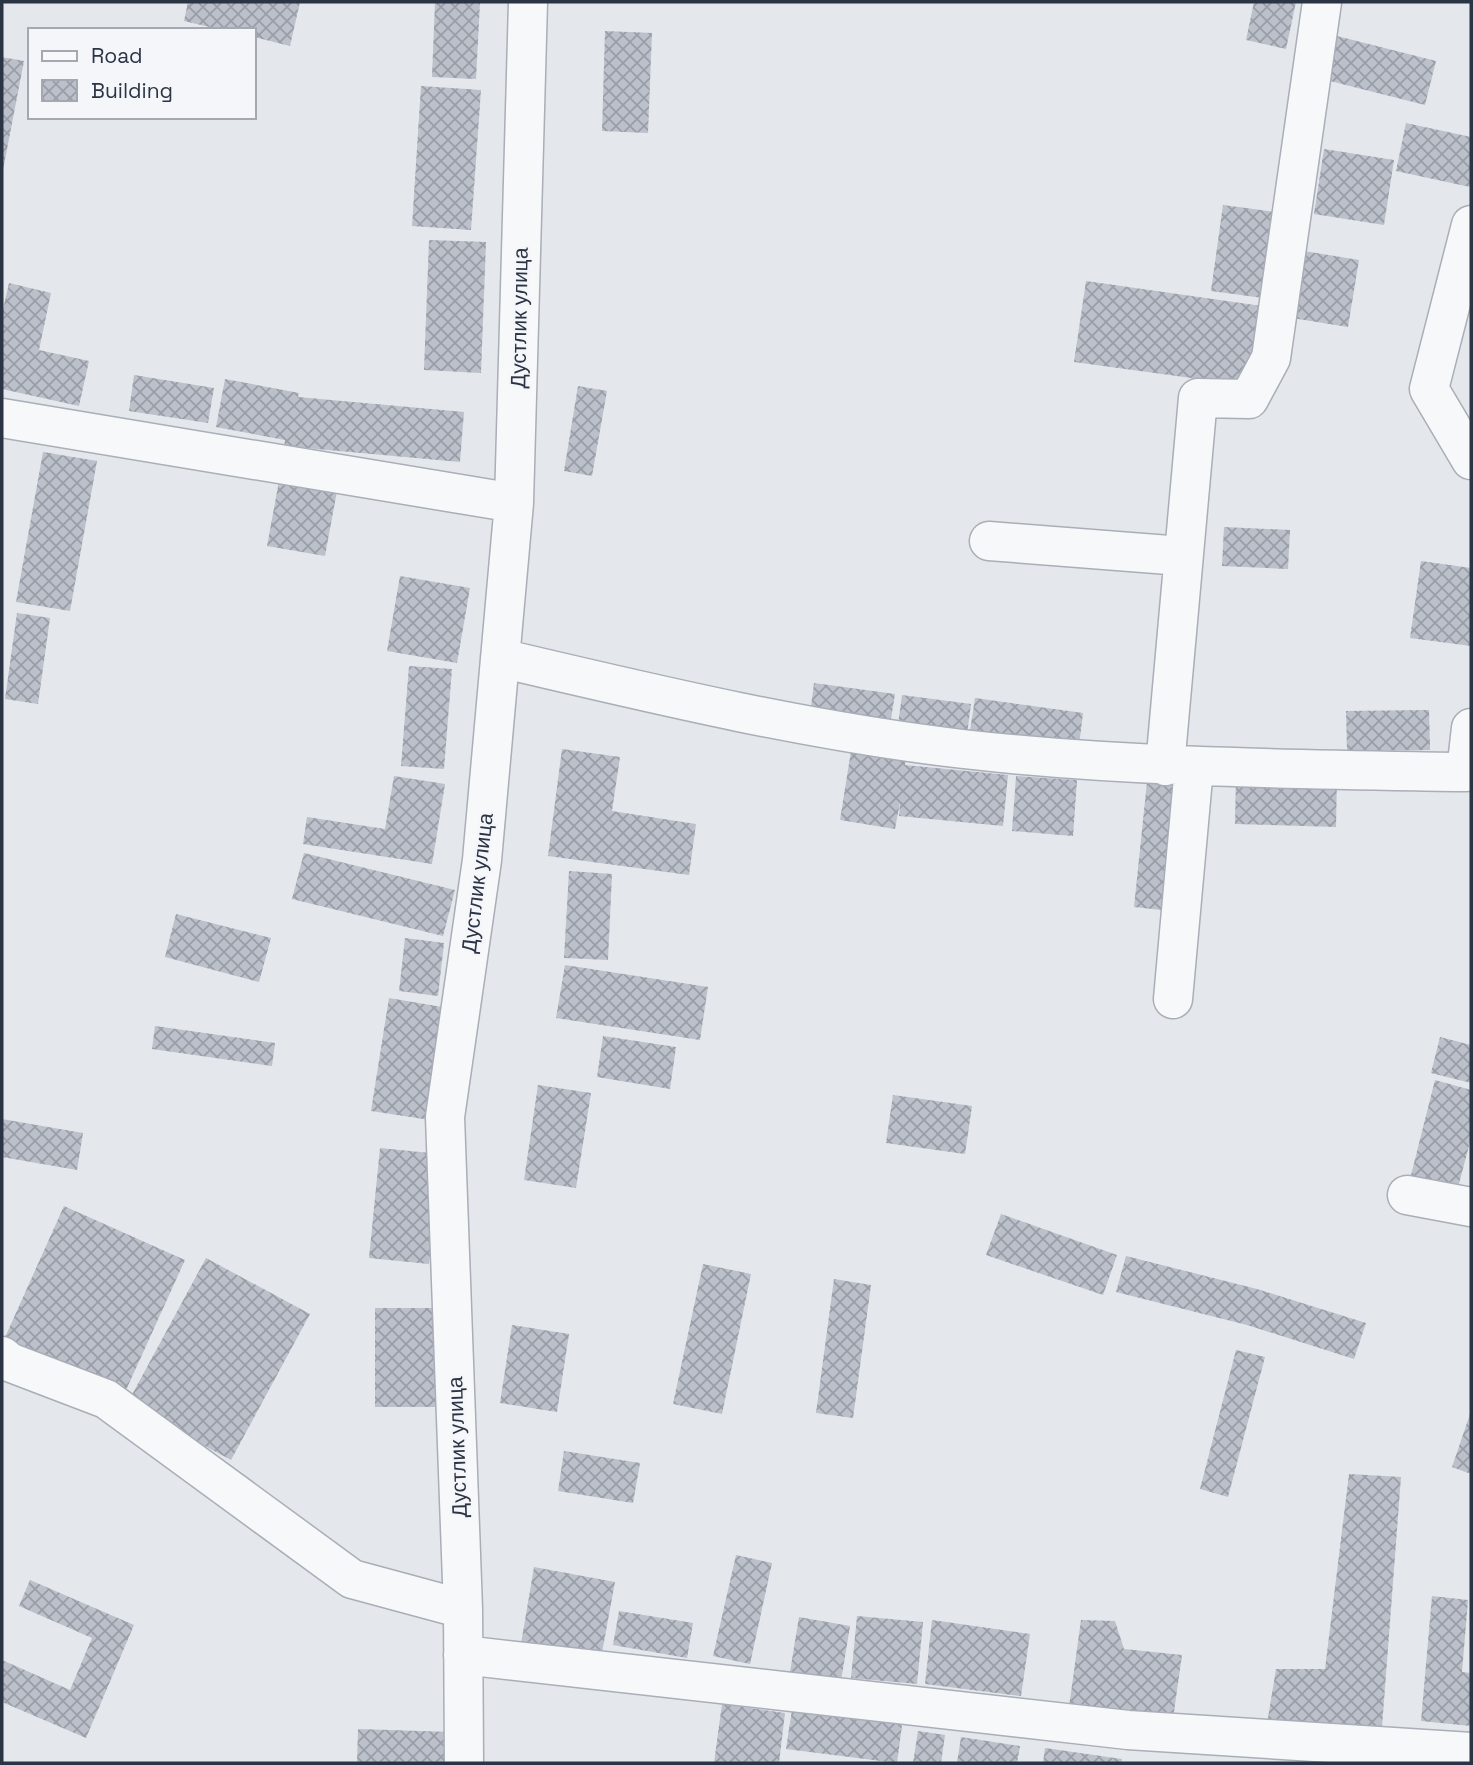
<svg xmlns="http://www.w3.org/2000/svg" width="1473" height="1765" viewBox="0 0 1473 1765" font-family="'Space Grotesk',sans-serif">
	<defs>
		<pattern id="building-cross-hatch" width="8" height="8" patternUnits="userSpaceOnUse" patternTransform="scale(1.75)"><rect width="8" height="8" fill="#bbc0ca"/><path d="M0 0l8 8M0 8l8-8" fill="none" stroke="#989da6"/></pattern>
	</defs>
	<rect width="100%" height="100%" fill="#e4e7ec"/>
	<!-- building -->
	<path fill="url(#building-cross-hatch)" d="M 188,2 L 300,2 L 290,46 L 254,37 L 254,30 L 222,30 L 184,21 Z
		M 435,2 L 480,2 L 476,79 L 432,77 Z
		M 1254,2 L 1296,2 L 1286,49 L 1246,40 Z
		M 605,31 L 652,33 L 648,133 L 602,131 Z
		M 1337,36 L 1436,61 L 1425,105 L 1326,80 Z
		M 2,57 L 24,61 L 3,170 L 2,170 Z
		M 421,86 L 481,90 L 471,230 L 412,226 Z
		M 1406,123 L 1471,137 L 1470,187 L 1396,171 Z
		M 1324,149 L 1394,160 L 1384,225 L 1314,214 Z
		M 1223,205 L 1275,212 L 1263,298 L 1211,291 Z
		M 429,240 L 486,242 L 481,373 L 424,370 Z
		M 1304,251 L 1359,260 L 1348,327 L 1292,318 Z
		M 1086,281 L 1262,306 L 1250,386 L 1074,362 Z
		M 9,283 L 51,293 L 39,350 L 89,361 L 79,406 L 2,389 L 2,314 Z
		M 134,375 L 214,388 L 208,423 L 129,411 Z
		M 225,379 L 299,393 L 298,397 L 464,412 L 460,462 L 284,446 L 285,440 L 216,427 Z
		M 578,386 L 607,391 L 592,476 L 564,471 Z
		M 43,452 L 97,461 L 70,611 L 16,602 Z
		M 279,481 L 337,491 L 325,556 L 267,546 Z
		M 1224,527 L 1290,530 L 1288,569 L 1222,566 Z
		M 1421,561 L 1471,568 L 1471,646 L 1410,638 Z
		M 400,576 L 470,588 L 457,663 L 387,651 Z
		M 17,613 L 50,618 L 38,704 L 5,699 Z
		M 409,666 L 452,669 L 444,769 L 401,766 Z
		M 814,683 L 895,694 L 890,725 L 810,714 Z
		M 902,695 L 971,704 L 966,742 L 897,732 Z
		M 975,698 L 1083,713 L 1079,746 L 970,731 Z
		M 1429,710 L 1430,750 L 1347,751 L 1346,711 Z
		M 562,749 L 620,757 L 612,811 L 696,824 L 689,875 L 548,856 Z
		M 851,751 L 906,760 L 905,765 L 1008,775 L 1003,826 L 899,816 L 900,802 L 895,829 L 840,820 Z
		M 1236,775 L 1337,777 L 1336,827 L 1235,824 Z
		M 394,776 L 445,784 L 432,864 L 303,844 L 307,817 L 385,829 Z
		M 1016,776 L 1077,780 L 1073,836 L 1012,831 Z
		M 1147,782 L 1201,787 L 1188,913 L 1134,907 Z
		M 304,853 L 455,890 L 443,936 L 292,899 Z
		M 569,871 L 612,874 L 608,960 L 564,958 Z
		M 176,914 L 271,938 L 259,982 L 165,957 Z
		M 405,938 L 444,943 L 438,996 L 399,991 Z
		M 565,965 L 708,987 L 700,1040 L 556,1018 Z
		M 389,998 L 448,1008 L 430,1120 L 371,1111 Z
		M 155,1026 L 275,1043 L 272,1066 L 152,1049 Z
		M 603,1036 L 676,1047 L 670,1089 L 597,1077 Z
		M 1440,1037 L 1471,1045 L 1471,1083 L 1431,1073 Z
		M 1435,1080 L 1471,1090 L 1471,1138 L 1455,1199 L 1408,1187 Z
		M 538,1085 L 591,1093 L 576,1188 L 524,1180 Z
		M 893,1095 L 972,1106 L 965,1154 L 886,1143 Z
		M 2,1119 L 83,1133 L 77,1170 L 2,1157 Z
		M 380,1148 L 440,1154 L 429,1264 L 369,1258 Z
		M 64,1206 L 185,1260 L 122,1399 L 2,1344 Z
		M 1001,1214 L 1117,1255 L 1103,1295 L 986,1255 Z
		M 1126,1256 L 1257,1289 L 1366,1323 L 1354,1359 L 1247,1325 L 1116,1292 Z
		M 206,1258 L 310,1314 L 231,1460 L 127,1404 Z
		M 703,1264 L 751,1274 L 722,1414 L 673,1404 Z
		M 834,1279 L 871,1285 L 853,1418 L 816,1413 Z
		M 375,1308 L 440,1308 L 439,1407 L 375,1407 Z
		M 512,1325 L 569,1334 L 557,1412 L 500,1403 Z
		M 1236,1350 L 1265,1357 L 1228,1497 L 1200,1489 Z
		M 1471,1411 L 1471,1474 L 1452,1467 Z
		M 564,1451 L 640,1463 L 633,1503 L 558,1491 Z
		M 1349,1474 L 1401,1477 L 1382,1727 L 1267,1724 L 1276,1669 L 1325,1669 Z
		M 736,1555 L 772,1563 L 750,1664 L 713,1656 Z
		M 534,1567 L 615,1582 L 601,1658 L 521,1644 Z
		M 30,1580 L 134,1625 L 86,1738 L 2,1702 L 2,1660 L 70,1690 L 92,1638 L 19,1606 Z
		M 1432,1596 L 1468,1600 L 1462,1672 L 1471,1673 L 1471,1726 L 1421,1721 Z
		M 619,1611 L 693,1623 L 687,1658 L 613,1645 Z
		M 857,1616 L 923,1622 L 917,1684 L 851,1678 Z
		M 799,1617 L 850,1626 L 841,1681 L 790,1672 Z
		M 932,1620 L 1030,1634 L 1021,1696 L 925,1684 Z
		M 1081,1620 L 1115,1621 L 1124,1649 L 1182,1655 L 1172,1726 L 1069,1707 Z
		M 793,1703 L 903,1718 L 897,1763 L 786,1749 Z
		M 722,1704 L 785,1713 L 779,1763 L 714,1763 Z
		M 358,1729 L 452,1732 L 451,1763 L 357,1763 Z
		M 918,1731 L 945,1735 L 941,1763 L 913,1763 Z
		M 961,1737 L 1020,1746 L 1017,1763 L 957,1763 Z
		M 1045,1748 L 1122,1759 L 1121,1763 L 1043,1763 Z"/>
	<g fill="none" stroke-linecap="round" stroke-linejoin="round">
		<defs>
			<path id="minor" d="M 1471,225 L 1429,389 L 1471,460
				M 2,418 L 514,503
				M 989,541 L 1182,556
				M 500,658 C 653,694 807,731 963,749 C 1130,768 1298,769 1466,772 L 1471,728
				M 1165,766 L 1198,398 L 1249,399 L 1271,358 L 1322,2
				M 1173,999 L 1194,767
				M 1407,1195 L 1471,1207
				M 2,1356 L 9,1362 L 106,1399 L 352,1579 L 463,1609
				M 463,1655 L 1128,1730 L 1471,1752
				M 464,1763 L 463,1609 L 445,1117 L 482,860 L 514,503 L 528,2"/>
		</defs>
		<!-- minor casing -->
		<use href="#minor" stroke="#a9aeb7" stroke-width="41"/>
		<!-- minor -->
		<use href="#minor" stroke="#f7f8fa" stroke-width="38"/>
	</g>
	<g text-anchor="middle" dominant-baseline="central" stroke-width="5" stroke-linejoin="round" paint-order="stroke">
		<!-- street labels -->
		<g font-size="21" fill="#2b3445" stroke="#f4f6f9">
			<text transform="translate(519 318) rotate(-89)">Дустлик улица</text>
			<text transform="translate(477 883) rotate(-83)">Дустлик улица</text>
			<text transform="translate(457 1447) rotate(-92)">Дустлик улица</text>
		</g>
	</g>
	<!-- border -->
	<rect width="1473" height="1765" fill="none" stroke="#2b3445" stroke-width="7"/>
	<!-- legend -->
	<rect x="28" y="28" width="228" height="91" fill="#f4f6f9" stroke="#a4a8b1" stroke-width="2"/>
	<rect x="42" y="51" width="35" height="10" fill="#f7f8fa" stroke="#a4a8b1" stroke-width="2"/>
	<text x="91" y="63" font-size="21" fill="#2b3445">Road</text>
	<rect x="42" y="80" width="35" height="21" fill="url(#building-cross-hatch)" stroke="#a4a8b1" stroke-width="2"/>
	<text x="91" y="98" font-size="21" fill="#2b3445">Building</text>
</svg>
